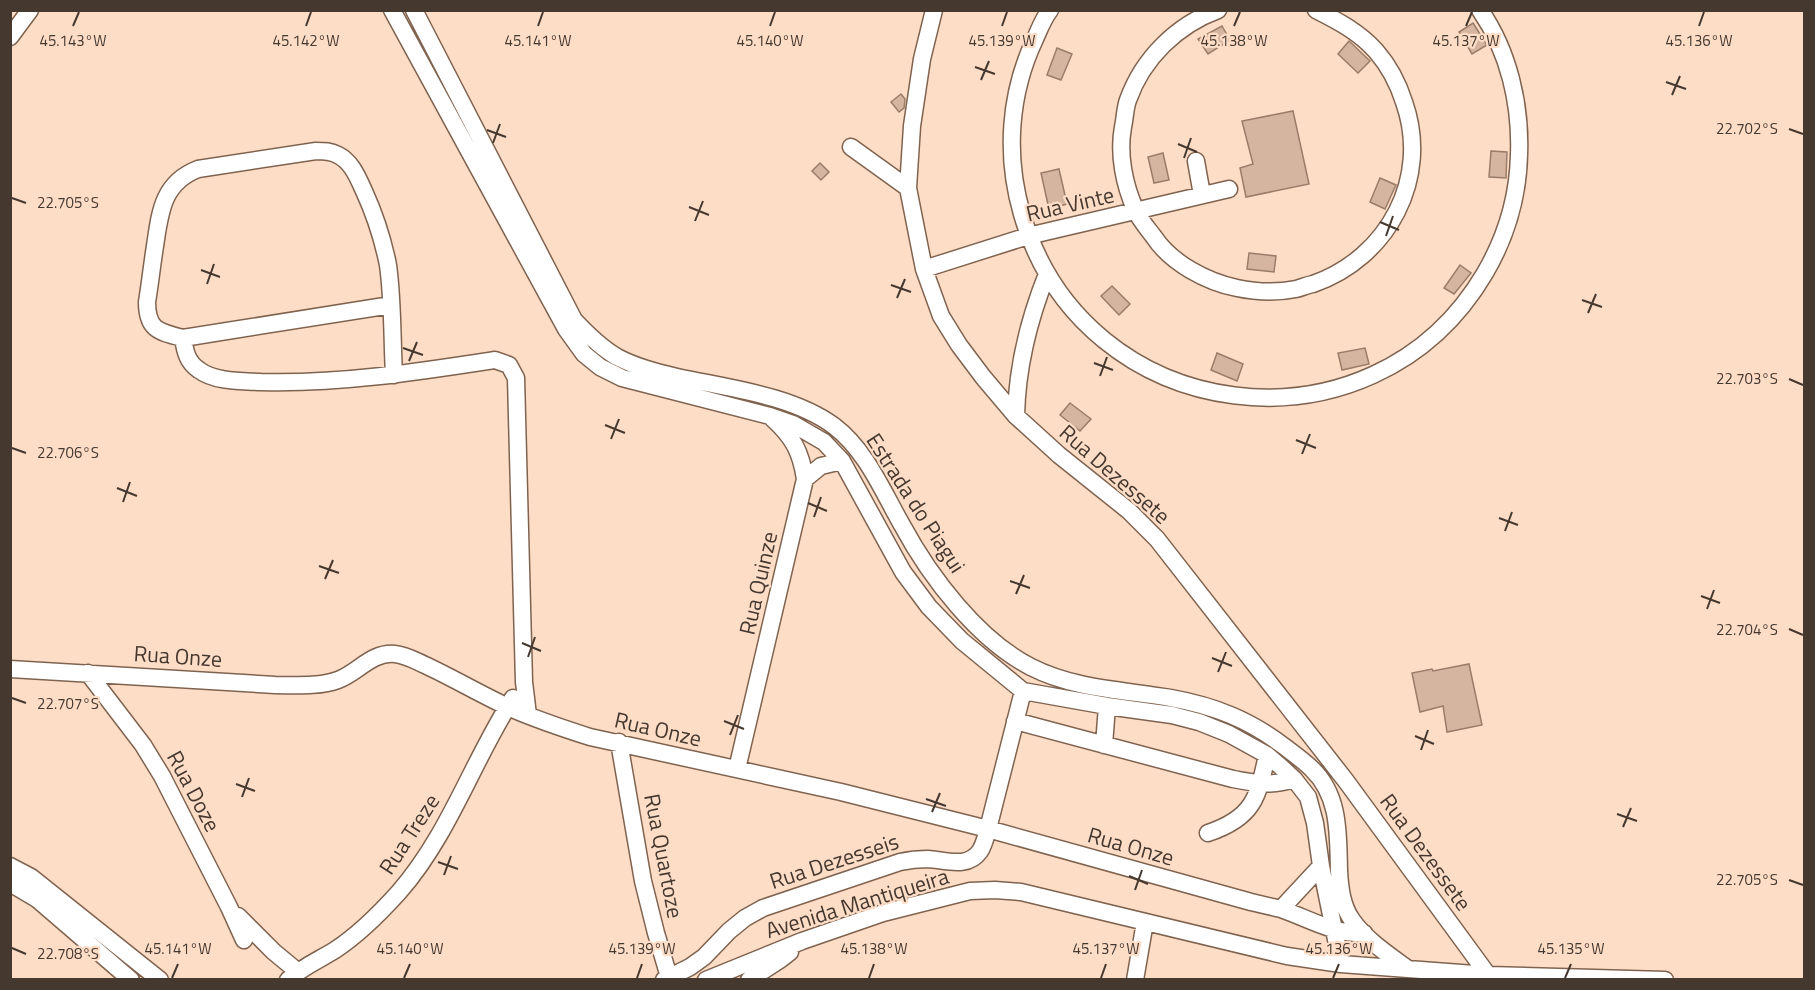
<svg xmlns="http://www.w3.org/2000/svg" width="1815" height="990" viewBox="0 0 1815 990" font-family="'Titillium Web',sans-serif">
	<rect width="100%" height="100%" fill="#feddc7"/>
	<!-- building -->
	<path fill="#d5b59f" stroke="#9a7d68" stroke-width="1.5" d="M 1473,23 L 1487,45 L 1472,54 L 1459,32 Z
		M 1222,26 L 1230,40 L 1208,54 L 1198,39 Z
		M 1349,41 L 1370,61 L 1358,73 L 1338,54 Z
		M 1057,48 L 1072,54 L 1061,80 L 1047,75 Z
		M 901,94 L 905,99 L 904,108 L 899,112 L 891,102 Z
		M 1293,111 L 1309,184 L 1246,197 L 1240,168 L 1253,164 L 1242,121 Z
		M 1491,151 L 1507,152 L 1506,178 L 1489,177 Z
		M 1163,153 L 1169,180 L 1154,183 L 1148,157 Z
		M 820,163 L 829,172 L 821,180 L 812,171 Z
		M 1059,169 L 1067,204 L 1049,209 L 1041,173 Z
		M 1380,178 L 1396,185 L 1385,209 L 1370,202 Z
		M 1249,253 L 1276,256 L 1274,272 L 1247,269 Z
		M 1460,265 L 1471,273 L 1454,294 L 1444,288 Z
		M 1112,286 L 1130,304 L 1119,315 L 1101,296 Z
		M 1365,348 L 1369,364 L 1342,370 L 1338,353 Z
		M 1217,353 L 1243,364 L 1237,381 L 1211,370 Z
		M 1070,403 L 1091,419 L 1080,431 L 1060,415 Z
		M 1469,664 L 1482,725 L 1447,732 L 1443,706 L 1420,712 L 1412,673 L 1432,669 L 1433,671 Z"/>
	<g fill="none" stroke-linecap="round" stroke-linejoin="round">
		<defs>
			<path id="minor" d="M 392,10 L 566,329 L 584,354 L 600,367 L 622,378 L 770,416 L 793,424 L 824,442 L 842,461 L 903,572 L 929,607 L 962,641 L 1023,691 L 1107,706 L 1172,715 L 1199,722 L 1229,734 L 1267,755 L 1280,766 L 1294,779 L 1308,797 L 1315,823 L 1321,866 L 1341,964
				M 414,10 L 574,320 C 587,334 600,347 617,357 C 636,367 656,372 677,377 C 727,388 792,395 834,426 C 866,450 883,492 902,525 C 930,577 978,640 1031,667 C 1074,689 1124,690 1171,698 C 1215,706 1250,720 1285,747 C 1294,754 1304,761 1312,769 C 1340,796 1338,834 1339,871 C 1340,888 1342,906 1352,920 C 1366,940 1389,955 1408,969
				M 934,10 L 922,59 L 912,126 L 908,188 L 924,269 L 941,316 L 959,345 L 983,377 L 1016,416 L 1059,455 L 1129,511 L 1157,539 L 1346,781 L 1488,975
				M 1050,10 C 1043,19 1039,30 1035,39 C 1009,94 1005,156 1022,214 C 1083,427 1372,465 1485,273 C 1506,237 1518,197 1519,155 C 1521,105 1509,52 1480,10
				M 1218,10 C 1177,25 1143,58 1128,100 C 1125,108 1125,118 1123,127 C 1118,154 1124,185 1136,211 C 1140,220 1148,229 1154,237 C 1171,263 1207,282 1237,288 C 1256,292 1276,293 1296,289 C 1301,288 1307,285 1313,284 C 1388,258 1431,178 1404,102 C 1398,83 1389,66 1376,51 C 1359,32 1338,21 1316,10
				M 10,37 L 30,10
				M 851,147 L 908,188
				M 1196,161 L 1202,195
				M 924,269 L 1028,236 L 1229,189
				M 391,305 L 183,338 C 159,332 147,330 147,302 C 150,284 152,265 155,246 C 160,213 162,183 198,169 L 316,151 C 324,151 331,151 338,155 C 352,162 358,178 364,191 C 375,215 383,240 388,265 C 393,301 392,339 394,375
				M 183,338 C 185,351 187,362 199,370 C 215,382 241,381 261,382 C 340,384 417,372 495,360 L 509,365 L 516,378 L 524,682 L 528,715
				M 1016,416 C 1017,368 1029,319 1047,274
				M 805,479 L 821,466 L 842,461
				M 10,669 L 275,685 C 295,685 319,687 338,680 C 359,672 371,652 395,654 C 406,655 416,661 425,665 C 453,678 480,694 508,707 C 534,719 562,728 590,737 L 841,792 L 988,829 L 1251,902 L 1281,909 L 1321,866
				M 88,673 L 143,745 L 162,776 L 229,907 L 244,940
				M 1015,721 L 1233,779 C 1256,783 1270,787 1294,779
				M 619,742 L 643,881 L 656,933 L 669,977
				M 1104,745 L 1107,706
				M 737,769 L 805,479 C 801,452 793,437 773,419
				M 1208,833 C 1253,818 1258,798 1267,755
				M 10,866 L 31,877 L 160,980
				M 10,883 L 37,899 L 131,980
				M 1281,909 C 1307,918 1335,935 1364,933
				M 238,916 L 274,952 L 297,971
				M 288,980 C 302,967 319,960 335,950 C 358,935 381,912 399,892 C 449,835 473,760 513,698
				M 664,980 L 690,967 L 704,957 L 729,931 L 745,918 L 763,908 L 900,862 C 909,860 918,859 928,859 C 945,860 968,869 980,851 C 984,845 986,836 988,829 L 1023,691
				M 706,980 L 802,941 L 883,913 L 970,891 L 995,890 L 1021,892 L 1287,956 L 1341,964 L 1488,975 L 1665,980
				M 749,980 L 781,959 L 790,952
				M 1135,980 L 1145,922"/>
		</defs>
		<!-- minor casing -->
		<use href="#minor" stroke="#7f634f" stroke-width="19"/>
		<!-- minor -->
		<use href="#minor" stroke="#fff" stroke-width="16"/>
	</g>
	<!-- ticks -->
	<path fill="none" stroke="#45382f" stroke-width="2" d="M 73,26 L 79,12M 306,26 L 311,12M 538,26 L 543,12M 770,26 L 775,12M 1002,26 L 1007,12M 1234,26 L 1240,12M 1466,26 L 1472,12M 1699,26 L 1704,12M 975,67 L 995,74M 981,80 L 989,61M 1666,82 L 1686,89M 1672,95 L 1680,76M 1789,129 L 1803,134M 487,130 L 506,137M 493,143 L 500,124M 1178,144 L 1197,152M 1184,158 L 1191,138M 12,198 L 26,203M 689,207 L 709,215M 695,221 L 703,201M 1380,222 L 1399,230M 1386,236 L 1393,216M 201,270 L 220,277M 207,284 L 214,264M 891,285 L 911,292M 897,298 L 905,279M 1582,300 L 1602,307M 1588,313 L 1596,294M 403,348 L 423,355M 409,361 L 417,342M 1094,363 L 1113,370M 1100,376 L 1107,357M 1789,379 L 1803,385M 605,425 L 625,433M 611,439 L 619,419M 1296,440 L 1316,448M 12,448 L 26,453M 1302,454 L 1310,434M 117,488 L 137,496M 123,502 L 130,482M 808,503 L 827,511M 814,517 L 821,497M 1499,518 L 1518,525M 1505,531 L 1512,512M 319,566 L 339,573M 325,579 L 333,560M 1010,581 L 1030,588M 1016,594 L 1024,575M 1701,596 L 1720,603M 1707,609 L 1714,590M 1789,629 L 1803,635M 522,643 L 541,651M 528,657 L 535,637M 1212,658 L 1232,666M 1218,672 L 1226,652M 12,698 L 26,703M 724,721 L 744,729M 730,735 L 738,715M 1415,736 L 1434,744M 1421,750 L 1428,730M 236,784 L 255,791M 242,797 L 249,778M 926,799 L 946,806M 932,812 L 940,793M 1617,814 L 1637,821M 1623,827 L 1631,808M 438,862 L 458,869M 444,875 L 451,856M 1129,876 L 1148,884M 1789,880 L 1803,885M 1135,890 L 1142,870M 12,948 L 26,954M 172,978 L 178,964M 404,978 L 410,964M 637,978 L 642,964M 869,978 L 874,964M 1101,978 L 1106,964M 1333,978 L 1339,964M 1565,978 L 1571,964"/>
	<g text-anchor="middle" dominant-baseline="central" stroke-width="4.5" stroke-linejoin="round" paint-order="stroke">
		<!-- street labels -->
		<g font-size="22" fill="#45382f" stroke="#feddc7">
			<text transform="translate(1070 204) rotate(-13)">Rua Vinte</text>
			<text transform="translate(1115 474) rotate(41)">Rua Dezessete</text>
			<text transform="translate(916 503) rotate(57)">Estrada do Piagui</text>
			<text transform="translate(758 583) rotate(-77)">Rua Quinze</text>
			<text transform="translate(178 656) rotate(4)">Rua Onze</text>
			<text transform="translate(658 729) rotate(13)">Rua Onze</text>
			<text transform="translate(194 791) rotate(62)">Rua Doze</text>
			<text transform="translate(409 834) rotate(-57)">Rua Treze</text>
			<text transform="translate(1131 846) rotate(16)">Rua Onze</text>
			<text transform="translate(1426 852) rotate(54)">Rua Dezessete</text>
			<text transform="translate(664 856) rotate(79)">Rua Quartoze</text>
			<text transform="translate(834 861) rotate(-18)">Rua Dezesseis</text>
			<text transform="translate(857 903) rotate(-17)">Avenida Mantiqueira</text>
		</g>
	</g>
	<g font-size="15" text-anchor="middle" fill="#45382f" stroke="#feddc7" stroke-width="4.5" stroke-linejoin="round" paint-order="stroke">
		<text x="73" y="46">45.143°W</text>
		<text x="306" y="46">45.142°W</text>
		<text x="538" y="46">45.141°W</text>
		<text x="770" y="46">45.140°W</text>
		<text x="1002" y="46">45.139°W</text>
		<text x="1234" y="46">45.138°W</text>
		<text x="1466" y="46">45.137°W</text>
		<text x="1699" y="46">45.136°W</text>
		<text x="1747" y="134">22.702°S</text>
		<text x="68" y="208">22.705°S</text>
		<text x="1747" y="384">22.703°S</text>
		<text x="68" y="458">22.706°S</text>
		<text x="1747" y="635">22.704°S</text>
		<text x="68" y="709">22.707°S</text>
		<text x="1747" y="885">22.705°S</text>
		<text x="178" y="954">45.141°W</text>
		<text x="410" y="954">45.140°W</text>
		<text x="642" y="954">45.139°W</text>
		<text x="874" y="954">45.138°W</text>
		<text x="1106" y="954">45.137°W</text>
		<text x="1339" y="954">45.136°W</text>
		<text x="1571" y="954">45.135°W</text>
		<text x="68" y="959">22.708°S</text>
	</g>
	<!-- border -->
	<rect width="1815" height="990" fill="none" stroke="#45382f" stroke-width="24"/>
</svg>
